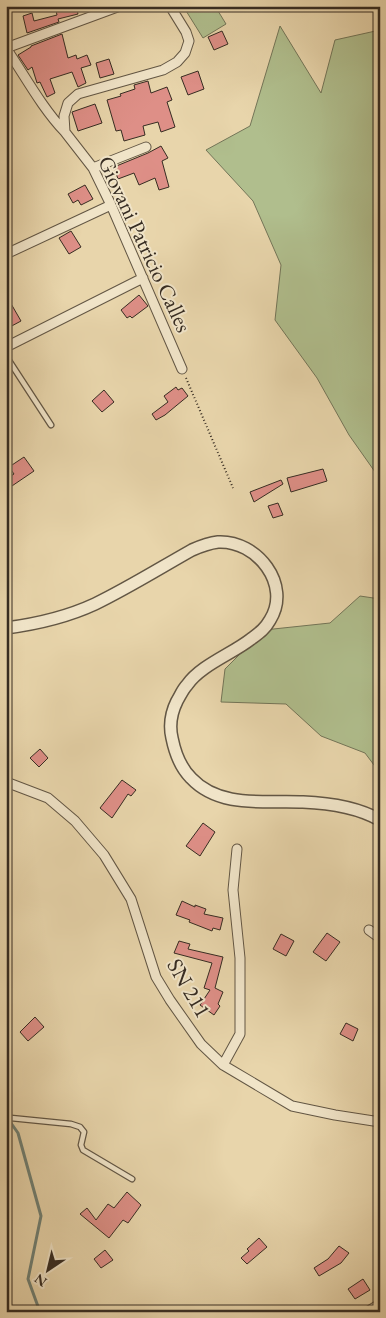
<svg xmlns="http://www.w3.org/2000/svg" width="386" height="1318" viewBox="0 0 386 1318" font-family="'EB Garamond',serif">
	<rect width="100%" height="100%" fill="#e8d5ab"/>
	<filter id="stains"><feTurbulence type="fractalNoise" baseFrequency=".004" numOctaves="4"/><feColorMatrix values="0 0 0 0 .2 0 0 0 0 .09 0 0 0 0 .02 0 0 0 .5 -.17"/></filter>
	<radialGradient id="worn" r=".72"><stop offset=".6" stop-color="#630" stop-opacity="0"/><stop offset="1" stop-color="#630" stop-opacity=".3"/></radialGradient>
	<!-- green -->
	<path fill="#b0be8d" stroke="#737558" d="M 183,6 L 215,6 L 226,24 L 203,38 Z
		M 280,26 L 321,93 L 335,40 L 380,30 L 380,479 L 349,435 L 317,378 L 275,320 L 281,265 L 253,201 L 206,150 L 250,126 Z
		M 360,596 L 380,599 L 380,773 L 365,753 L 321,736 L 286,704 L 221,702 L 225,669 L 264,630 L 330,623 Z"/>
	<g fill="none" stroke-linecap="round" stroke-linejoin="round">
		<!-- stream -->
		<path stroke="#708074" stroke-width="3" d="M 6,1116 L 18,1133 L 41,1216 L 28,1279 L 40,1312"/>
	</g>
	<!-- building -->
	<path fill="#de8f87" stroke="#362c22" d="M 55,6 L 76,6 L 78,14 L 58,19 L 59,22 L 27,33 L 23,16 L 32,13 L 34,21 L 57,15 Z
		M 222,31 L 228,44 L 214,50 L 208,37 Z
		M 62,34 L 68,58 L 76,55 L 77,59 L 87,55 L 91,65 L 81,68 L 86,83 L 78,87 L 72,72 L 50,79 L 55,93 L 47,97 L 40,82 L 37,83 L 32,67 L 28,70 L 18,55 L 31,47 L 31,46 Z
		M 109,59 L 114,74 L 100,78 L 96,63 Z
		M 198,71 L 204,89 L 188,95 L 181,77 Z
		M 148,81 L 151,93 L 167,87 L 172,100 L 167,102 L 175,127 L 161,132 L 158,122 L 143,126 L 145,135 L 124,141 L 121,130 L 116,131 L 107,100 L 121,96 L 120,94 L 135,89 L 134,85 Z
		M 95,104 L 102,123 L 78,131 L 72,112 Z
		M 161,146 L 168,158 L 162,161 L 169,187 L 159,190 L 155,178 L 139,185 L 134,173 L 118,179 L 114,167 L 148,153 Z
		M 85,185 L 93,199 L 81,205 L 78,200 L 73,203 L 68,194 Z
		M 71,231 L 81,247 L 69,254 L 59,238 Z
		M 6,295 L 21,321 L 6,329 Z
		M 139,295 L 148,306 L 132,318 L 130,316 L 127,318 L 121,310 Z
		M 176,387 L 178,390 L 182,388 L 188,396 L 165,415 L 156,420 L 152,414 L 168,402 L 164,396 Z
		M 104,390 L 114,402 L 102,412 L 92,401 Z
		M 24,457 L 34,471 L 6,490 L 6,479 L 14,474 L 9,467 Z
		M 323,469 L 327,481 L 291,492 L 287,478 Z
		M 281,480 L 283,484 L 254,502 L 250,492 Z
		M 278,503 L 283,515 L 273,518 L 268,506 Z
		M 40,749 L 48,758 L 39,767 L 30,758 Z
		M 122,780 L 136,790 L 131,796 L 128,794 L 112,818 L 100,808 Z
		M 203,823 L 215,832 L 200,856 L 186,846 Z
		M 182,901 L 195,907 L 195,905 L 206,909 L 204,914 L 223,918 L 220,930 L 213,928 L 212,931 L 189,922 L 190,920 L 176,915 Z
		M 327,933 L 340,942 L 326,961 L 313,952 Z
		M 281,934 L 294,941 L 286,956 L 273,949 Z
		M 179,941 L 190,944 L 188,949 L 223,957 L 215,988 L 223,992 L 218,1004 L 220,1006 L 214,1015 L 200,1005 L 210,990 L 204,988 L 212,963 L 174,953 Z
		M 35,1017 L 44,1027 L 28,1041 L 20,1032 Z
		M 346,1023 L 358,1029 L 353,1041 L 340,1034 Z
		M 127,1192 L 141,1205 L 128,1223 L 123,1220 L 109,1238 L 80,1214 L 87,1208 L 96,1220 L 108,1204 L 114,1208 Z
		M 259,1238 L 267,1247 L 247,1264 L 241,1258 L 249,1251 L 247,1249 Z
		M 339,1246 L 349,1253 L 341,1263 L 319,1276 L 314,1268 L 328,1259 Z
		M 105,1250 L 113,1260 L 101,1268 L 94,1259 Z
		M 363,1279 L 370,1290 L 355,1299 L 348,1289 Z"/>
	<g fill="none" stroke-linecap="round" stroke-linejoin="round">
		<defs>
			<path id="service" d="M 6,356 L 51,425
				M 6,1119 L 11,1118 L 71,1124 L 80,1127 L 84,1132 L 81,1145 L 83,1150 L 132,1179"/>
			<path id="minor" d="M 170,6 L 186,32 L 189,41 L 185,53 L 177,62 L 163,70 L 78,94 L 68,103 L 64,116 L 65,132 L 93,168 L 111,205 L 182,369
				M 6,48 L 120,6
				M 6,48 C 25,76 42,108 65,132
				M 93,168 L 146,147
				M 6,254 L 111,205
				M 6,347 L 143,278
				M 6,782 L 48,798 L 75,821 L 104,855 L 131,899 L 156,977 L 170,1000 L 201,1044 L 223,1065 L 292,1106 L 335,1115 L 380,1122
				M 369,930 L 380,938
				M 223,1065 L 240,1034 L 240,958 L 233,890 L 237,849
				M 367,1312 L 380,1304"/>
			<path id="tertiary" d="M 6,628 C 37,624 67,617 95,604 C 128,588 160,568 192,550 C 201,546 209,543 218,542 C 257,540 292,585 270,620 C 265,629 259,633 251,639 C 232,654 201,665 187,685 C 183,689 180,696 177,701 C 171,713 169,725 172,738 C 175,753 180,767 191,778 C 220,809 266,800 303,802 C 329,803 357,807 380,820"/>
		</defs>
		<!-- service casing -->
		<use href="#service" stroke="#625644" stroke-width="7"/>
		<!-- minor casing -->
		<use href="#minor" stroke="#625644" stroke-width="11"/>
		<!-- tertiary casing -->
		<use href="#tertiary" stroke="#625644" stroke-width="14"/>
		<!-- path -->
		<path stroke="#362c22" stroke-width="2" stroke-dasharray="1 2.5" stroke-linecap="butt" d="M 186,378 L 233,488"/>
		<!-- service -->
		<use href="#service" stroke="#f0e4c8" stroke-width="4.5"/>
		<!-- minor -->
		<use href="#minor" stroke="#f0e4c8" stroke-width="9"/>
		<!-- tertiary -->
		<use href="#tertiary" stroke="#f0e4c8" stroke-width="11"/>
	</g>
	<g text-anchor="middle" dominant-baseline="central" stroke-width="4" stroke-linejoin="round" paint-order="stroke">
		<!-- street labels -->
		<g font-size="22" fill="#362c22" stroke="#f0e4c8">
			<text transform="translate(145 244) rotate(65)">Giovani Patricio Calles</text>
			<text transform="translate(189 988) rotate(60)">SN 211</text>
		</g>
	</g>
	<!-- margin -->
	<rect width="386" height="1318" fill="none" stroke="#e8d5ab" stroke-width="25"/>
	<rect x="8" y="8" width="371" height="1303" fill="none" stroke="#362c22" stroke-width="2.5"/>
	<rect x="12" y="12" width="361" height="1293" fill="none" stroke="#362c22"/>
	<!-- north arrow -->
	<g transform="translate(48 1270) rotate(215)" stroke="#f0e4c8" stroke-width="4" paint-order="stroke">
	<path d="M0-4L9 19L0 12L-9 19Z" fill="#362c22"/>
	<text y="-8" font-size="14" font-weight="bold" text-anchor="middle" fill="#362c22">N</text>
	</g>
	<rect width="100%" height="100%" filter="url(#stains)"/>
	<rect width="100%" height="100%" fill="url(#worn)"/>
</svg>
